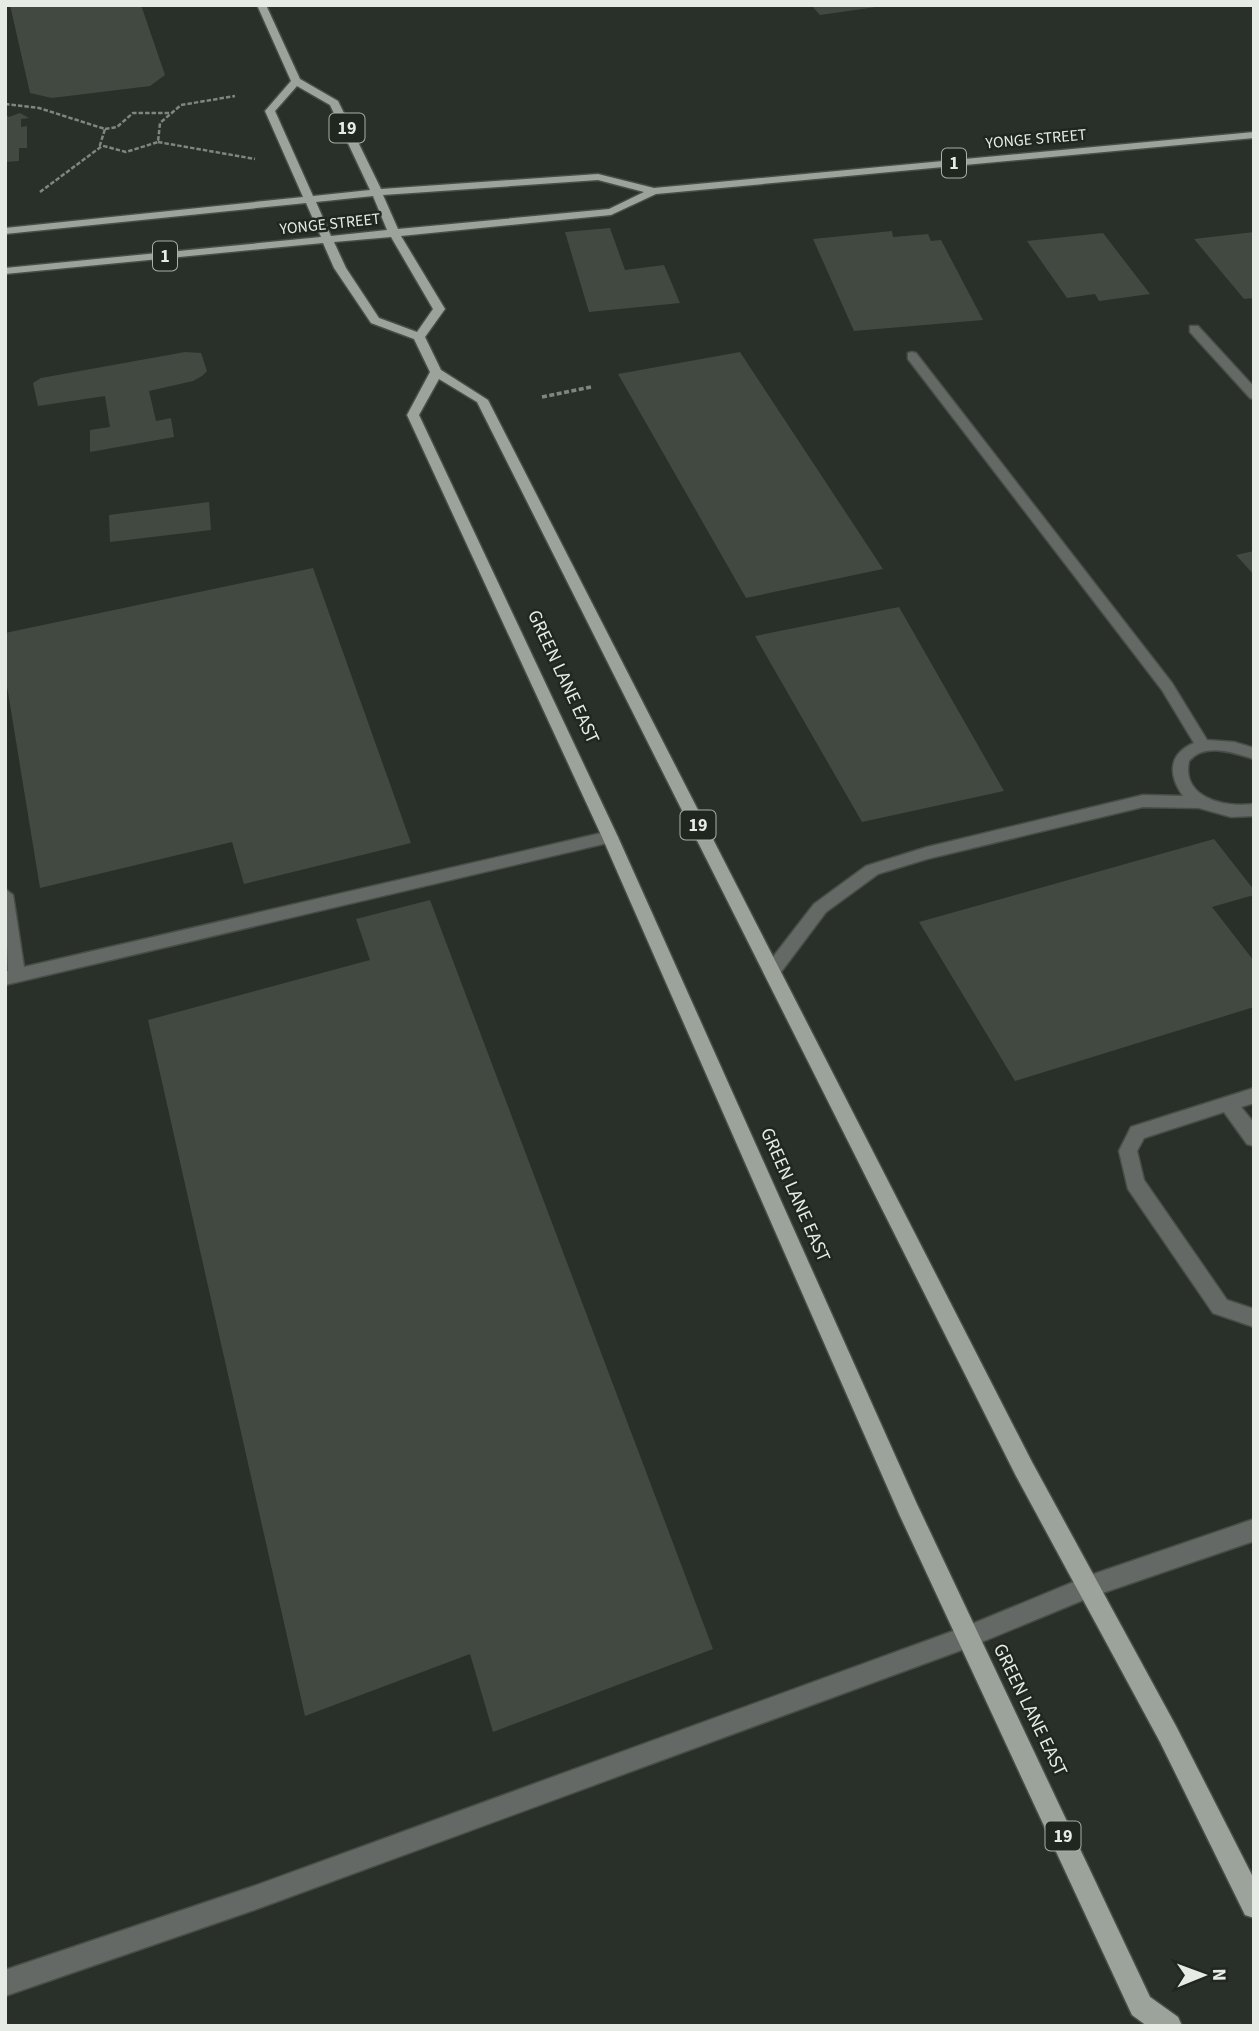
<svg xmlns="http://www.w3.org/2000/svg" width="1259" height="2031" viewBox="0 0 1259 2031" font-family="'Source Sans 3',sans-serif">
	<rect width="100%" height="100%" fill="#293029"/>
	<!-- building -->
	<path fill="#414940" d="M 10,5 L 141,5 L 165,75 L 150,86 L 52,98 L 30,93 Z
		M 811,5 L 876,5 L 876,7 L 820,15 Z
		M 20,113 L 29,118 L 21,119 L 21,127 L 27,126 L 27,148 L 19,148 L 19,161 L 5,162 L 5,115 L 9,117 Z
		M 610,228 L 625,270 L 664,265 L 680,303 L 589,312 L 565,232 Z
		M 892,231 L 893,237 L 928,234 L 931,241 L 941,240 L 983,320 L 854,331 L 813,239 Z
		M 1254,232 L 1254,298 L 1244,299 L 1194,239 Z
		M 1103,233 L 1150,294 L 1099,301 L 1095,294 L 1067,298 L 1027,241 Z
		M 185,352 L 201,353 L 207,371 L 202,376 L 193,381 L 149,391 L 156,421 L 171,418 L 174,437 L 90,452 L 90,430 L 110,427 L 105,396 L 38,406 L 33,383 L 41,378 Z
		M 740,352 L 883,569 L 746,598 L 618,374 Z
		M 209,502 L 211,530 L 110,542 L 109,515 Z
		M 1254,551 L 1254,575 L 1236,555 Z
		M 313,568 L 411,843 L 244,884 L 232,842 L 40,888 L 5,674 L 5,633 Z
		M 899,607 L 1004,791 L 862,822 L 755,636 Z
		M 1214,839 L 1254,890 L 1254,895 L 1212,907 L 1254,961 L 1254,1007 L 1015,1081 L 919,922 Z
		M 430,900 L 713,1649 L 493,1732 L 470,1654 L 305,1716 L 148,1020 L 370,960 L 356,919 Z"/>
	<g fill="none" stroke-linecap="round" stroke-linejoin="round">
		<defs>
			<path id="service" d="M 1190,326 L 1198,326 L 1254,387 L 1254,399 L 1250,398 L 1190,332 Z
				M 912,352 L 916,353 L 1172,683 L 1207,740 L 1234,742 L 1254,748 L 1254,759 C 1234,753 1205,742 1189,761 C 1181,798 1225,808 1254,804 L 1254,816 L 1231,817 L 1199,808 L 1143,807 L 927,859 L 878,874 L 826,912 L 778,976 L 766,976 L 763,971 L 766,966 L 814,904 L 866,866 L 927,847 L 1143,795 L 1183,796 C 1168,775 1168,754 1194,743 L 1162,690 L 908,359 L 908,353 Z
				M 610,831 L 618,837 L 616,841 L 5,985 L 5,971 L 8,971 L 5,889 L 13,895 L 24,967 Z
				M 1254,1088 L 1254,1103 L 1241,1107 L 1254,1123 L 1254,1146 L 1247,1144 L 1224,1112 L 1144,1138 L 1137,1151 L 1144,1180 L 1227,1300 L 1254,1309 L 1254,1327 L 1213,1313 L 1128,1189 L 1119,1151 L 1131,1127 Z
				M 1254,1519 L 1254,1541 L 1088,1598 L 967,1648 L 254,1910 L 5,1996 L 5,1970 L 254,1886 L 967,1626 L 1088,1576 Z"/>
			<path id="primary" d="M 257,5 L 266,5 L 300,79 L 338,101 L 381,189 L 598,174 L 654,188 L 1254,132 L 1254,138 L 656,194 L 611,215 L 401,236 L 445,309 L 425,337 L 441,370 L 488,400 L 1032,1462 L 1176,1726 L 1254,1879 L 1254,1918 L 1245,1915 L 1160,1742 L 1016,1476 L 477,402 L 439,379 L 419,415 L 618,837 L 916,1502 L 1150,1997 L 1178,2017 L 1182,2026 L 1147,2026 L 1132,2015 L 900,1516 L 602,837 L 407,415 L 430,372 L 414,339 L 371,323 L 334,268 L 323,243 L 5,274 L 5,268 L 321,237 L 306,203 L 5,234 L 5,228 L 303,197 L 265,111 L 291,81 ZM 297,86 L 330,105 L 370,190 L 313,196 L 275,111 ZM 598,180 L 644,192 L 609,209 L 398,229 L 383,195 ZM 373,196 L 387,230 L 331,236 L 316,202 ZM 391,237 L 433,309 L 417,332 L 379,318 L 346,268 L 334,242 Z"/>
		</defs>
		<!-- service casing -->
		<use href="#service" stroke="#474e47" stroke-width="3"/>
		<!-- primary casing -->
		<use href="#primary" stroke="#474e47" stroke-width="3"/>
		<!-- path-far1 -->
		<path stroke="#7f857f" stroke-width="2.5" stroke-dasharray="4.5 2" stroke-linecap="butt" d="M 5,104 L 39,108 L 105,129 L 100,145 L 126,152 L 158,142 L 160,123 L 181,105 L 235,96
			M 105,129 L 117,127 L 133,113 L 171,113
			M 158,142 L 255,159
			M 40,192 L 102,146"/>
		<!-- path -->
		<path stroke="#7f857f" stroke-width="3.5" stroke-dasharray="5 2.5" stroke-linecap="butt" d="M 542,397 L 591,387"/>
		<!-- service -->
		<use href="#service" fill="#656965" fill-rule="evenodd"/>
		<!-- primary -->
		<use href="#primary" fill="#9ca39b" fill-rule="evenodd"/>
	</g>
	<g text-anchor="middle" dominant-baseline="central" stroke-width="5" stroke-linejoin="round" paint-order="stroke">
		<!-- far-street labels -->
		<g font-size="16" fill="#e6ebe6" stroke="#1f271f">
			<text transform="translate(1036 139) rotate(-5)">YONGE STREET</text>
			<text transform="translate(330 224) rotate(-6)">YONGE STREET</text>
		</g>
		<!-- shield labels -->
		<g fill="#1f271f" stroke="#aab0aa" stroke-width="2">
			<rect x="329.5" y="113.5" width="35" height="29" rx="5"/>
			<rect x="942" y="148.5" width="24" height="29" rx="5"/>
			<rect x="153" y="241.5" width="24" height="29" rx="5"/>
			<rect x="680.5" y="810.5" width="35" height="29" rx="5"/>
			<rect x="1045.5" y="1821.5" width="35" height="29" rx="5"/>
		</g>
		<g font-size="18" font-weight="bold" fill="#e6ebe6">
			<text x="347" y="128">19</text>
			<text x="954" y="163">1</text>
			<text x="165" y="256">1</text>
			<text x="698" y="825">19</text>
			<text x="1063" y="1836">19</text>
		</g>
		<!-- street labels -->
		<g font-size="19" fill="#e6ebe6" stroke="#1f271f">
			<text transform="translate(563 677) rotate(65)">GREEN LANE EAST</text>
			<text transform="translate(795 1195) rotate(66)">GREEN LANE EAST</text>
			<text transform="translate(1030 1710) rotate(64)">GREEN LANE EAST</text>
		</g>
	</g>
	<!-- border -->
	<rect width="1259" height="2031" fill="none" stroke="#e6ebe6" stroke-width="14"/>
	<!-- north arrow -->
	<g transform="translate(1203 1975) rotate(89)" stroke="#1f271f" stroke-width="5" paint-order="stroke">
	<path d="M0-5L12 26L0 18L-12 26Z" fill="#e6ebe6"/>
	<text y="-10" font-size="19" font-weight="bold" text-anchor="middle" fill="#e6ebe6">N</text>
	</g>
</svg>
